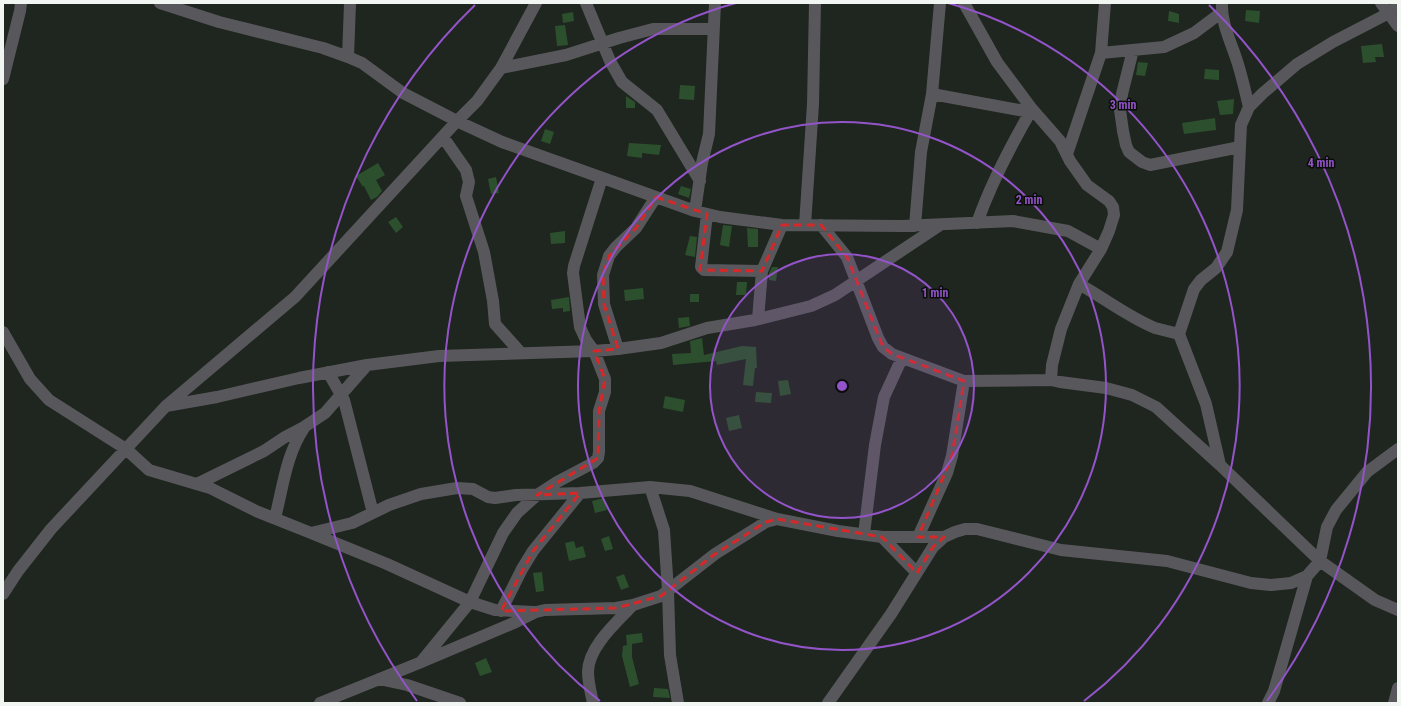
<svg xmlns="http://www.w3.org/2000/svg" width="1401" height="706" viewBox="0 0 1401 706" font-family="'Roboto Condensed',sans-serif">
	<rect width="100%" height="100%" fill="#1f251f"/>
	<!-- building -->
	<path fill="#2c502d" d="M 1246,10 L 1260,11 L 1259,23 L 1245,21 Z
		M 1169,11 L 1179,14 L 1179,23 L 1168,21 Z
		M 573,12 L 574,21 L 563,23 L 562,14 Z
		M 565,25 L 568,45 L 557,46 L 555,26 Z
		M 1382,44 L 1384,57 L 1375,57 L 1376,62 L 1363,63 L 1361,46 Z
		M 1138,62 L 1148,63 L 1145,76 L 1136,75 Z
		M 1205,69 L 1219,70 L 1219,80 L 1204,79 Z
		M 680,85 L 695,86 L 694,100 L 679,99 Z
		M 626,96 L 635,102 L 635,108 L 626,108 Z
		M 1234,99 L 1233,114 L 1220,115 L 1217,101 Z
		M 1215,118 L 1216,130 L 1184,134 L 1182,123 Z
		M 545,129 L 554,132 L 550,144 L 541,141 Z
		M 629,143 L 661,145 L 659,155 L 642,153 L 642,158 L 627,156 Z
		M 378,163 L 385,175 L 376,180 L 382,191 L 377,197 L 371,200 L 364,186 L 363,187 L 356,176 Z
		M 496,177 L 499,193 L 491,194 L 488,179 Z
		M 681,186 L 691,189 L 689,198 L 678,194 Z
		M 396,217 L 403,227 L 396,233 L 388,222 Z
		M 723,225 L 732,226 L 729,247 L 720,245 Z
		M 747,228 L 758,229 L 758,247 L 748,247 Z
		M 565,231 L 565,243 L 551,244 L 550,233 Z
		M 690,236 L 697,237 L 695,257 L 685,255 Z
		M 772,267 L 778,267 L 776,281 L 769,280 L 769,273 Z
		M 737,282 L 747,282 L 746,295 L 736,295 Z
		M 643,288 L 644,299 L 625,301 L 624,290 Z
		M 690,294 L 699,294 L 699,302 L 690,302 Z
		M 569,297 L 570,311 L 563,312 L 563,308 L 552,309 L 551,300 Z
		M 689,317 L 690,326 L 679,328 L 678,318 Z
		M 702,338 L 704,355 L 742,346 L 756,347 L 757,368 L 755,368 L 753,386 L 743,385 L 746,359 L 717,365 L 716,361 L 673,365 L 672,354 L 691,353 L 690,341 Z
		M 788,380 L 791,394 L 780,396 L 778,381 Z
		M 756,392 L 772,393 L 771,403 L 755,402 Z
		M 665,396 L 685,400 L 683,412 L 663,408 Z
		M 739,415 L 742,428 L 729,431 L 726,418 Z
		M 604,498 L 607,510 L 595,513 L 592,501 Z
		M 609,536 L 613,549 L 605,551 L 601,539 Z
		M 574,541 L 576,548 L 583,546 L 586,557 L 569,561 L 565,543 Z
		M 542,572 L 544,591 L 536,592 L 533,573 Z
		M 624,574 L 629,587 L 621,590 L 616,577 Z
		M 642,633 L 643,642 L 632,644 L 632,657 L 639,684 L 630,687 L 622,656 L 623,646 L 627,645 L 626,635 Z
		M 486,658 L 492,672 L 480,676 L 475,663 Z
		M 654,688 L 668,689 L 670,698 L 653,697 Z"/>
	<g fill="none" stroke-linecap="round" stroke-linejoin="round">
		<!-- street -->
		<path stroke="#58585c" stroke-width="12" d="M 160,3 L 219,22 L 323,48 L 348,57 L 362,63 L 403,93 L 461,123 L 502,142 L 695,211 L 720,217 L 782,225 L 902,226 L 1013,221 L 1068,231 L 1101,249
			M 586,3 L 610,61 L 622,82 L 657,110 L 700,181
			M 964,3 L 997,62 L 1032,109 L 1060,141 L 1070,161 L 1087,185 L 1109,201 L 1113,207 L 1114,215 L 1109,231 L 1101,249 L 1079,284 L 1061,329 L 1052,365 L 1051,380
			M 1222,3 C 1221,23 1231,42 1237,61 C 1242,76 1245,91 1249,107
			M 1381,3 L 1398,26
			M 1133,50 L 1122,94 L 1120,110 L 1123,131 L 1126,145 L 1129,152 L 1142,162 L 1150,165 L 1240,147
			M 1101,53 L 1164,47 L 1194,33 L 1222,12
			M 348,57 L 350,3
			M 501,68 L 566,55 L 619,38 L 653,29 L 714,29
			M 3,79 L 20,11 L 21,3
			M 932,94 L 1030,112
			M 443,137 L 466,170 L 469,182 L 466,196 L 484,252 L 493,301 L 495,324 L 521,353
			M 1067,154 L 1101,53 L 1105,3
			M 695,211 L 702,163 L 709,134 L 715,3
			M 707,214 L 701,267 L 704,270 L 762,271
			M 977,223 C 991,183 1011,145 1032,109
			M 805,225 L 813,104 L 815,3
			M 821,225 L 847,257 L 878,338 L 883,347 L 892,354 L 964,381 L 1051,380 L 1060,382 L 1106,388 L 1132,395 L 1156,407 L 1220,465 L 1320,561 L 1375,600 L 1398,610
			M 915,226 L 921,152 L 932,94 L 940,3
			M 1079,284 C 1104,298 1128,317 1155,328 C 1163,330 1171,332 1179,334 L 1206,404 L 1220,465
			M 758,319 L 762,271 L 782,225
			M 3,332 L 30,379 L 49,400 L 126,449 L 149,470 L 210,488 L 256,511 L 311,533 L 352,523 L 389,505 L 421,494 L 457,488 L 473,489 L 488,497 L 495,498 L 516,495 L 580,493 L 650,487 L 690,491 L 777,519
			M 1179,334 L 1194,289 L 1201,280 L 1216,268 L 1227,252 L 1237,210 L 1241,125 L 1249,107 L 1263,93 L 1297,64 L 1333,42 L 1389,13 L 1398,6
			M 618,349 L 604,304 L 603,275 L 609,256 L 616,247 L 636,228 L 656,197
			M 328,372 L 344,400 L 373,513
			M 166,406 L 217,397 L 299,378 L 367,365 L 439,356 L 594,351 L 618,349 L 661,343 L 707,328 L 755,320 L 811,306 L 835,295 L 940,225
			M 197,484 L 264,451 L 285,437 L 304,427 L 325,413 L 367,365
			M 650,487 L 664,530 L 668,591 L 670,655 L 678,703
			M 275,518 C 283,487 286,455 304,428
			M 311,533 L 387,564 L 470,602 L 495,610 L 535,612
			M 864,534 L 875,445 L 884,397 L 902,358
			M 882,537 L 917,573
			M 918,537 L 947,473 L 952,456 L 964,381
			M 3,594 L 18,571 L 51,529 L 166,406 L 295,297 L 457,121 L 477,101 L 501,68 L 536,3
			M 501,611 L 522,569 L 533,551 L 580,493
			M 421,662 L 470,602 L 503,533 L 517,513 L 537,495 L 557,482 L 593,463 L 598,458 L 599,452 L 599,411 L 605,392 L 605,379 L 594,351 L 586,340 L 580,327 L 573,273 L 574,266 L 602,178
			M 379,679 L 407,685 L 460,703
			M 320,703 L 419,663 L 516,622 L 536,612 L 545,610 L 616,608 L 633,605 L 661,596 L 715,554 L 766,522 L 777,519 L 838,531 L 882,537 L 944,537
			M 593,703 C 591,693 588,682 588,672 C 588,647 617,622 633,605
			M 828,703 L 891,614 L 933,547 L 944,537 L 955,532 L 965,529 L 977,529 L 1061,550 L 1167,561 L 1251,583 L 1271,585 L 1291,583 L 1307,576 L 1320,561 L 1327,527 L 1336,510 L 1367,472 L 1398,449
			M 1268,703 L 1274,691 L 1307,576
			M 1394,703 L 1398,688"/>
	</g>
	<!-- marked area -->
	<path fill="none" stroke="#d62828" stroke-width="3" stroke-dasharray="8 5" stroke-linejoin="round" d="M 656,197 L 707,214 L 700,270 L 762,271 L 782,225 L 821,225 L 847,257 L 883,347 L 892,354 L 964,381 L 952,456 L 918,537 L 944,537 L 933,547 L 917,573 L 882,537 L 777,519 L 766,522 L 715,554 L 661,596 L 616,608 L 501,611 L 533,551 L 580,493 L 537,495 L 598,458 L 599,411 L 605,379 L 594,351 L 618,349 L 604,304 L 603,275 L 609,256 L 636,228 Z"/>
	<!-- distance rings -->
	<circle cx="842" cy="386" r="132" fill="#9354c9" fill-opacity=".12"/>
	<g fill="none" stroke="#9354c9" stroke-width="2">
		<circle cx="842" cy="386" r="132"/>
		<circle cx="842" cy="386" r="264"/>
		<path d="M600 701A397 397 0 0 1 736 3M948 3A397 397 0 0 1 1084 701"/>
		<path d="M417 701A529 529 0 0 1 475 5M1209 5A529 529 0 0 1 1267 701"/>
	</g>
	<circle cx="842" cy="386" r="6" fill="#9354c9" stroke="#0a0d0a" stroke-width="2"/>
	<g font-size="12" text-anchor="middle" font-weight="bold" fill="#9354c9" stroke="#0a0d0a" stroke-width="3" stroke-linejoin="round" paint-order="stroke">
		<text x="1123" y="109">3 min</text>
		<text x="1321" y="167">4 min</text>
		<text x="1029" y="204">2 min</text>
		<text x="935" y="297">1 min</text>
	</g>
	<!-- border -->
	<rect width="1401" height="706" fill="none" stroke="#f2f6f2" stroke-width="8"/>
</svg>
